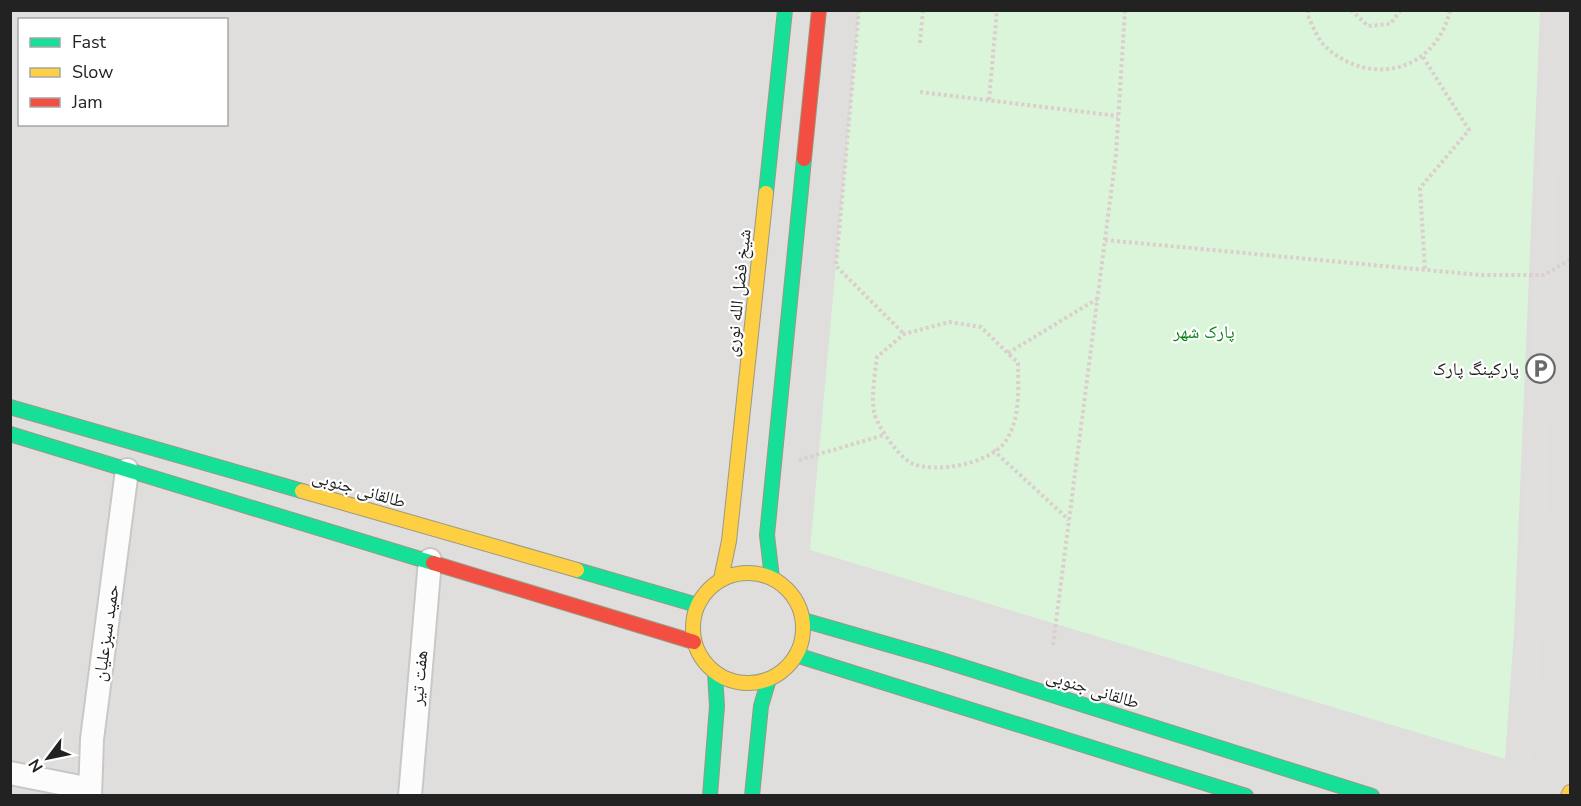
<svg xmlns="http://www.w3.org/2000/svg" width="1581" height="806" viewBox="0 0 1581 806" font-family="'Nunito Sans','Noto Naskh Arabic',sans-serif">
	<rect width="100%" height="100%" fill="#f0eeeb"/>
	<!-- residential -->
	<path fill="#dfdedc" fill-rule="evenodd" d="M 11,11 L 1570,11 L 1570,795 L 11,795 ZM 20,20 L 226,20 L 226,124 L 20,124 Z"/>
	<!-- park -->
	<path fill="#daf5da" d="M 859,11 L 1540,11 L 1514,632 L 1505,759 L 810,550 Z"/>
	<!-- parking -->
	<path fill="#e0dfde" d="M 1545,11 L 1563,11 L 1543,618 L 1533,760 L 1508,757 L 1522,560 Z"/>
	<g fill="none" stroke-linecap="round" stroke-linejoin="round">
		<defs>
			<path id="street" d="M 10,773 L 90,789
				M 90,796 L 92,739 L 127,470
				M 410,796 L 430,560"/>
			<path id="fast" d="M 766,193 L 785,10
				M 10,407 L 302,491
				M 10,434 L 433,563
				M 577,570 L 697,605
				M 772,578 L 767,535 L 804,159
				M 803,620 L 935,658 L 1372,796
				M 796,655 L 1246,796
				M 710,796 L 717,706 L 715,673
				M 752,796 L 761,706 L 769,679"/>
			<path id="slow" d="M 302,491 L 577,570
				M693 628a55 55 0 1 1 110 0a55 55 0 1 1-110 0Z
				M 721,579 L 729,541 L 766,193
				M 1568,796 L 1570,792"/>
			<path id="jam" d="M 804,159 L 819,10
				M 433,563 L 694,642"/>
		</defs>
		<!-- street casing -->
		<use href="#street" stroke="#c9c8c7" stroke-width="26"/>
		<!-- fast casing -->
		<use href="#fast" stroke="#999a82" stroke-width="16"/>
		<!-- slow casing -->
		<use href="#slow" stroke="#999a82" stroke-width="16"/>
		<!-- jam casing -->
		<use href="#jam" stroke="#999a82" stroke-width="16"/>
		<!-- path -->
		<path stroke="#dccecd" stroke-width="4" stroke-dasharray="3 3" stroke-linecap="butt" d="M 859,10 L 836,266 L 904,334
			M 1308,10 L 1308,16 C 1313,26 1318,41 1327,48 C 1372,88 1437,70 1450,10
			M 1351,10 L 1368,26 L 1390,24 L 1401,10
			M 920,43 L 923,10
			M 1423,57 L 1469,130 L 1420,188 L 1425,270
			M 920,92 L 1118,116
			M 989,100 L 997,10
			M 1105,240 L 1480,275 L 1544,275 L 1570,260
			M 949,322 L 981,327 L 1018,363 C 1018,389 1021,419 1005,442 C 989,464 935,474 911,463 C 898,456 877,426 874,412 C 871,395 875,374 877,357 L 904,334 Z
			M 1008,353 L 1097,299
			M 993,450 L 1069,520
			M 799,460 L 884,435
			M 1053,645 L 1116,154 L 1125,10"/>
		<!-- street -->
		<use href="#street" stroke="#fdfcfc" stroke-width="22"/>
		<!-- fast -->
		<use href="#fast" stroke="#16e098" stroke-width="14"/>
		<!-- slow -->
		<use href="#slow" stroke="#ffcf43" stroke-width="14"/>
		<!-- jam -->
		<use href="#jam" stroke="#f24e42" stroke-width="14"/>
	</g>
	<!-- icons -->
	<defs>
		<symbol id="parking-ring" viewBox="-11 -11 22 22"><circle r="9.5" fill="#fff" stroke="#6a6968" stroke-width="1.5"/><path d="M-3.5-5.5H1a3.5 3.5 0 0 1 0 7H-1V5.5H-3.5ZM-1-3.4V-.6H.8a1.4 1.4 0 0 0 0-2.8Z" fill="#6a6968"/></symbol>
	</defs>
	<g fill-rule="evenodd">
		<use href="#parking-ring" x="1524" y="352" width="33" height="33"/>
	</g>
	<g text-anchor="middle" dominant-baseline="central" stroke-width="4.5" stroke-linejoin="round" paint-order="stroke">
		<!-- street labels -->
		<g font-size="18" fill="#222" stroke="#fff">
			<text transform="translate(738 293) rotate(-84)">شیخ فضل الله نوری</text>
			<text transform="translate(359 489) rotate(16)">طالقانی جنوبی</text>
			<text transform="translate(106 633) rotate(-82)">حمید سبزعلیان</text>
			<text transform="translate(419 678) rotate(-85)">هفت تیر</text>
			<text transform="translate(1093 689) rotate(17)">طالقانی جنوبی</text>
		</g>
		<!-- park labels -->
		<g font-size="18" fill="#0c8416" stroke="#fff">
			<text x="1204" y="332">پارک شهر</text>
		</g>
		<!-- poi labels -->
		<g font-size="18" fill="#222" stroke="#fff" text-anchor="end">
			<text x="1519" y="369">پارکینگ پارک</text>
		</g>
	</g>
	<!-- border -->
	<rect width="1581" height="806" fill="none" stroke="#222222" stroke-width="24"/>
	<!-- legend -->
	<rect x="18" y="18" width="210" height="108" fill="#ffffff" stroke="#a7a7a7" stroke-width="1.5"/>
	<rect x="30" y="38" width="30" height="9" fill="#16e098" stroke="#a7a7a7" stroke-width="1.5"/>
	<text x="72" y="48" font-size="18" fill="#222222">Fast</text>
	<rect x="30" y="68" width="30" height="9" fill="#ffcf43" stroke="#a7a7a7" stroke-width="1.5"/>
	<text x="72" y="78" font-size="18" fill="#222222">Slow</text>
	<rect x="30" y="98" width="30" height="9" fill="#f24e42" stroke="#a7a7a7" stroke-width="1.5"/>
	<text x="72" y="108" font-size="18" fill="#222222">Jam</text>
	<!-- north arrow -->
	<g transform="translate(48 758) rotate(238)" stroke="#ffffff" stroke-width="4.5" paint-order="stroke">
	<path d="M0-4.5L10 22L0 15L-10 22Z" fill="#222222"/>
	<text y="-9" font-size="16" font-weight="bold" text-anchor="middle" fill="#222222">N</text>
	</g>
</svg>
